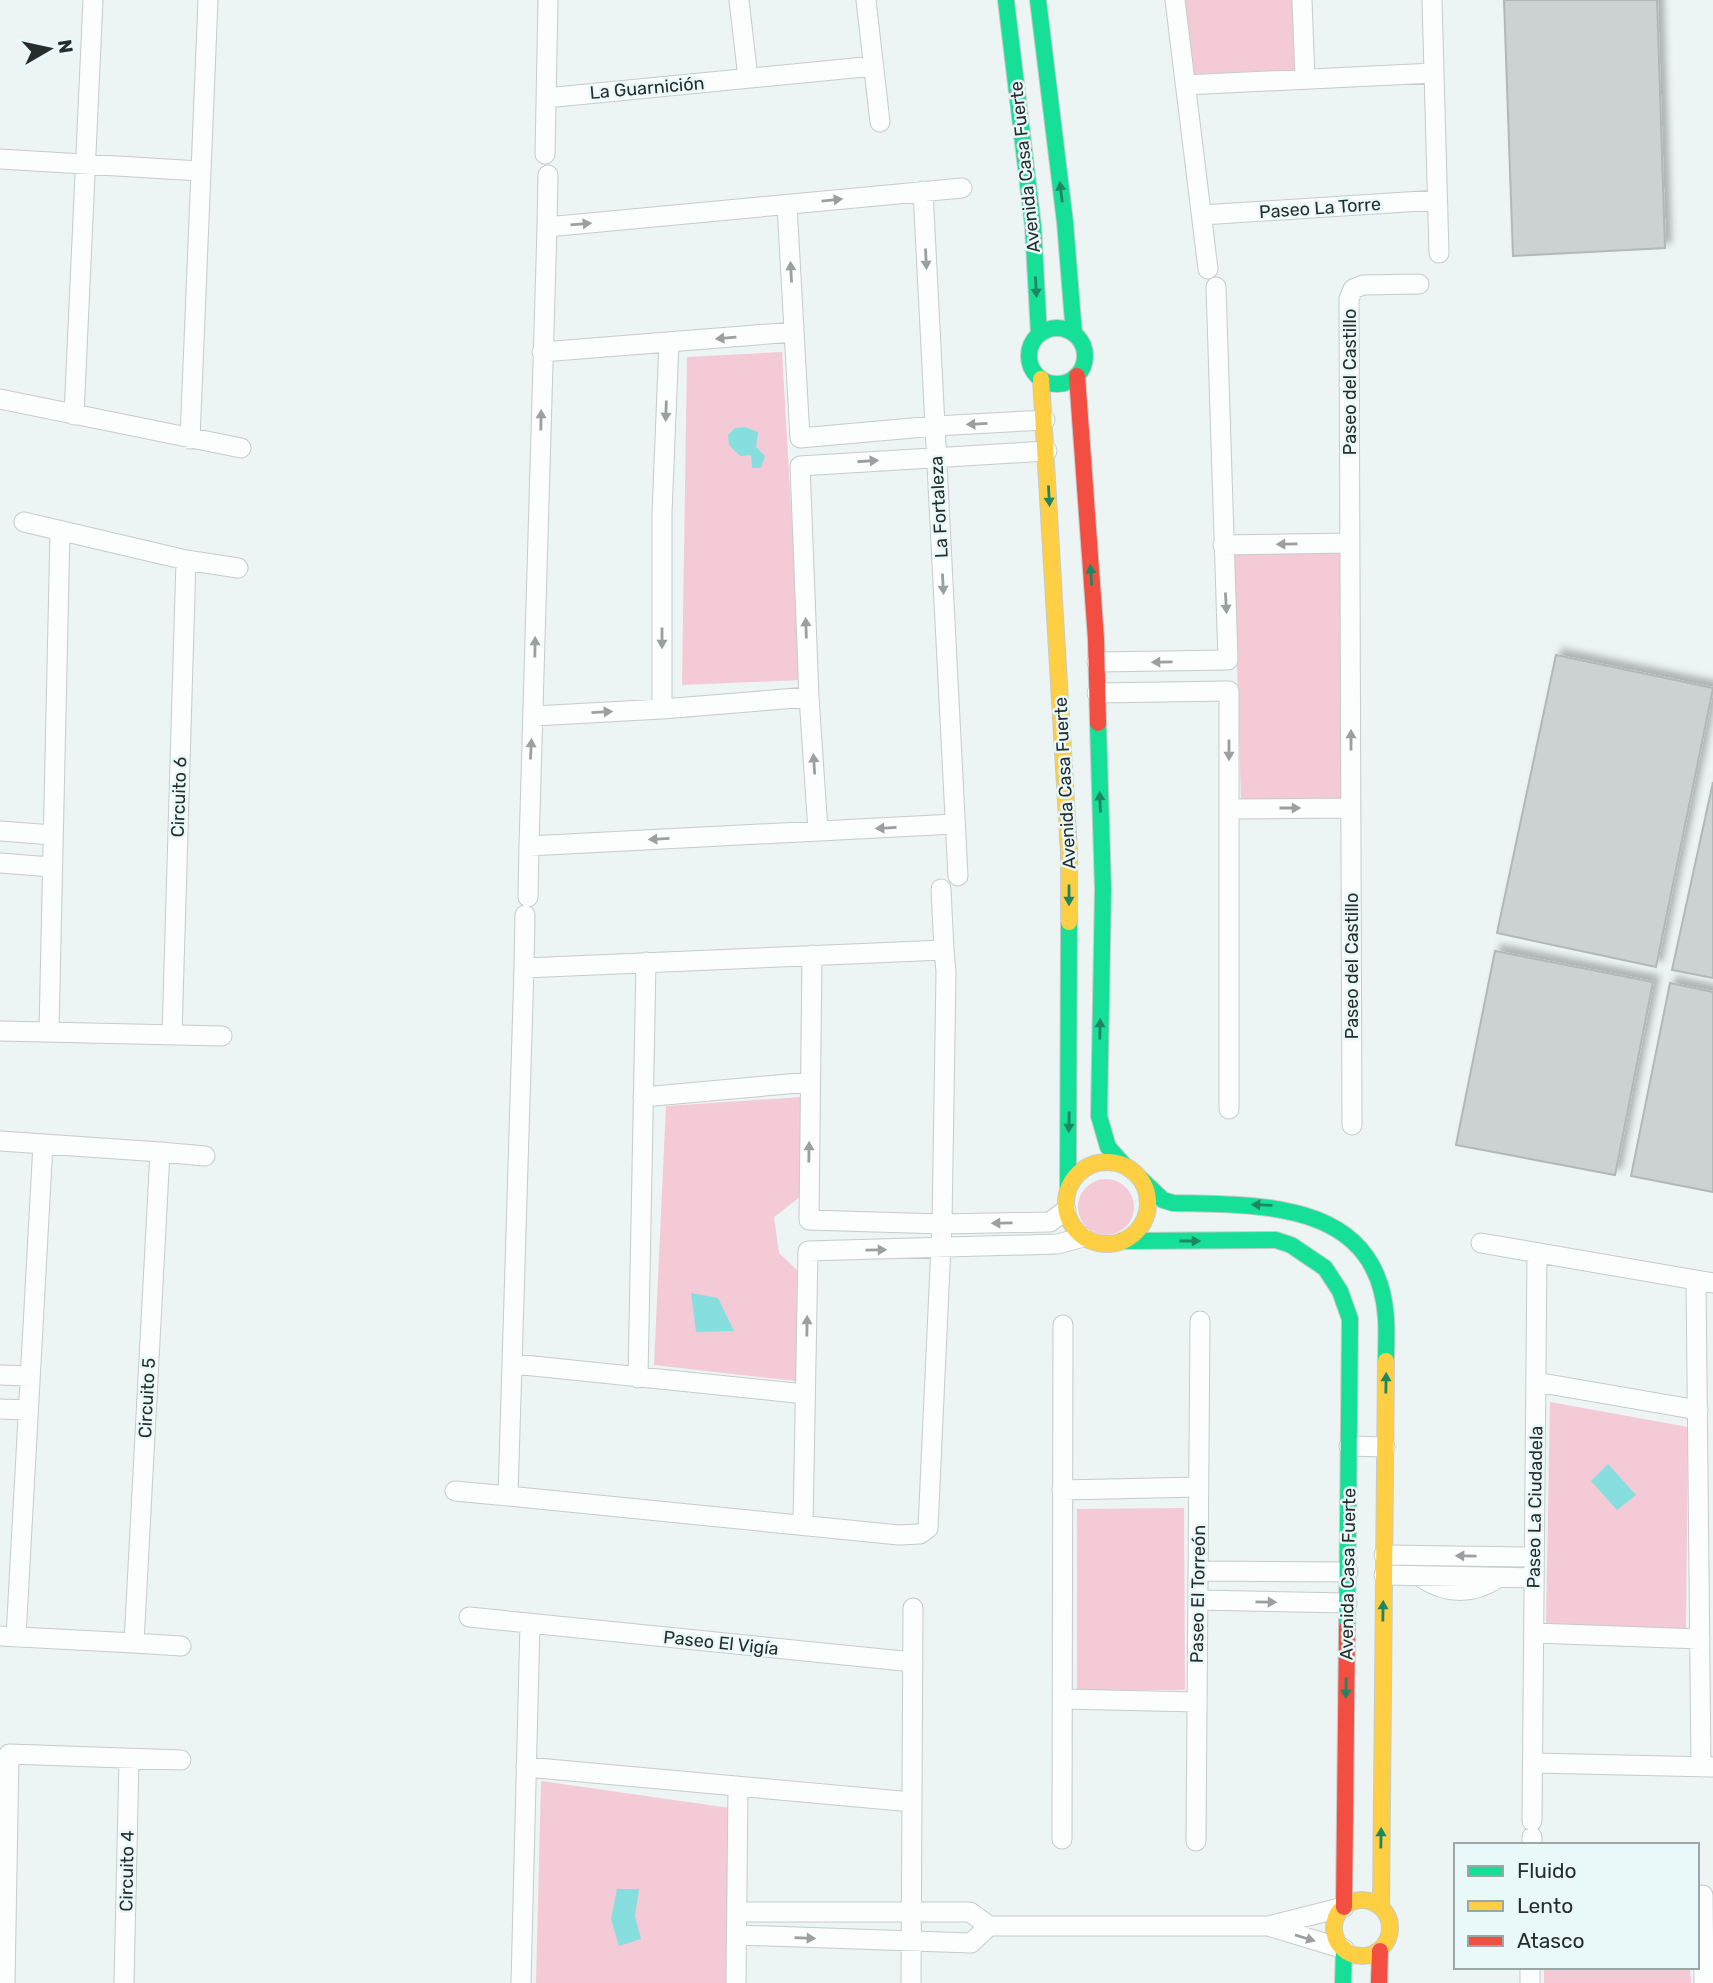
<svg xmlns="http://www.w3.org/2000/svg" width="1713" height="1983" viewBox="0 0 1713 1983" font-family="Rubik,sans-serif">
	<defs>
		<filter id="shadow"><feDropShadow dx="6" dy="-6" stdDeviation="3.5" flood-color="#0004"/></filter>
	</defs>
	<rect width="100%" height="100%" fill="#ecf4f4"/>
	<!-- green -->
	<path fill="#f3cad6" d="M 1185,0 L 1299,0 L 1301,70 L 1193,74 Z
		M 782,352 L 801,680 L 682,685 L 687,357 Z
		M 1344,553 L 1346,799 L 1241,800 L 1234,555 Z
		M 802,1097 L 800,1197 L 774,1217 L 779,1253 L 797,1270 L 796,1381 L 654,1365 L 666,1106 Z
		M1078 1207a28 28 0 1 1 56 0a28 28 0 1 1-56 0Z
		M 1550,1402 L 1688,1427 L 1686,1629 L 1546,1624 Z
		M 1184,1508 L 1185,1690 L 1077,1690 L 1077,1509 Z
		M 541,1781 L 730,1808 L 726,1983 L 536,1983 Z
		M 1544,1967 L 1690,1967 L 1691,1983 L 1544,1983 Z"/>
	<!-- water -->
	<path fill="#87dedf" d="M 745,427 L 758,432 L 756,447 L 765,456 L 761,468 L 752,468 L 751,455 L 740,456 L 729,445 L 728,435 L 735,428 Z
		M 691,1293 L 718,1298 L 734,1331 L 696,1332 Z
		M 1608,1464 L 1636,1495 L 1617,1510 L 1591,1481 Z
		M 617,1889 L 639,1889 L 635,1916 L 641,1939 L 619,1946 L 611,1919 Z"/>
	<!-- building -->
	<path fill="#ccd2d2" stroke="#b1b8b8" stroke-width="2" filter="url(#shadow)" d="M 1504,0 L 1657,0 L 1665,248 L 1513,256 Z
		M 1556,655 L 1713,688 L 1656,967 L 1497,933 Z
		M 1713,782 L 1713,978 L 1672,970 Z
		M 1495,951 L 1653,982 L 1615,1175 L 1456,1145 Z
		M 1670,983 L 1713,992 L 1713,1192 L 1631,1176 Z"/>
	<g fill="none" stroke-linecap="round" stroke-linejoin="round">
		<defs>
			<path id="street" d="M 739,0 L 748,78
				M 866,0 L 880,122
				M 1175,0 L 1208,269
				M 1302,0 L 1305,79
				M 1432,0 L 1439,253
				M 1185,85 L 1434,73
				M 546,98 L 874,66
				M 545,154 L 548,0
				M 0,159 L 200,171
				M 923,191 L 958,876
				M 787,205 L 800,438 L 935,426 L 1045,420
				M 1202,215 L 1437,200
				M 547,227 L 548,175
				M 542,352 L 794,332
				M 0,399 L 241,448
				M 74,415 L 93,0
				M 190,439 L 208,0
				M 24,522 L 186,560 L 238,568
				M 1223,545 L 1350,543
				M 1097,662 L 1228,660 L 1216,287
				M 1097,693 L 1229,691 L 1229,1109
				M 662,709 L 662,513 L 669,342
				M 534,716 L 662,709 L 809,697
				M 1229,809 L 1351,808
				M 954,824 L 529,846 L 547,227 L 962,188
				M 0,831 L 53,835
				M 818,831 L 809,697 L 800,466 L 1047,451
				M 0,863 L 51,867
				M 941,889 L 944,950
				M 528,897 L 529,846
				M 944,950 L 946,972 L 942,1224 L 928,1528 L 920,1534 L 899,1535 L 508,1496 L 524,968 Z
				M 812,955 L 809,1220 L 942,1224 L 1050,1222 L 1066,1210
				M 524,968 L 525,915
				M 0,1031 L 222,1036
				M 49,1031 L 60,531
				M 172,1035 L 186,560
				M 643,1097 L 810,1082
				M 1352,1125 L 1349,299 L 1353,289 L 1363,285 L 1419,284
				M 0,1141 L 160,1152
				M 1481,1243 L 1713,1283
				M 1696,1280 L 1701,1767
				M 514,1364 L 805,1394
				M 0,1375 L 29,1376
				M 638,1378 L 646,962
				M 1536,1382 L 1698,1410
				M 0,1409 L 28,1410
				M 1349,1446 L 1385,1447
				M 1062,1490 L 1199,1487
				M 455,1491 L 508,1496
				M 803,1525 L 808,1251 L 1058,1244 L 1083,1237
				M 1384,1555 L 1534,1557
				M 1198,1571 L 1348,1572
				M 1384,1575 L 1534,1578
				M 1422,1578 C 1448,1595 1472,1595 1498,1578
				M 1198,1600 L 1347,1603
				M 469,1617 L 913,1662
				M 1534,1633 L 1700,1639
				M 0,1636 L 134,1643
				M 16,1637 L 43,1144
				M 181,1646 L 134,1643 L 160,1152 L 205,1156
				M 1062,1699 L 1197,1702
				M 1533,1763 L 1712,1767
				M 526,1767 L 912,1802
				M 1532,1821 L 1537,1253
				M 1062,1839 L 1063,1325
				M 1196,1841 L 1200,1321
				M 1532,1845 L 1532,1837
				M 1703,1895 L 1704,1983
				M 737,1912 L 970,1912 L 989,1926 L 1268,1926
				M 737,1935 L 971,1943 L 989,1926
				M 1344,1949 L 1268,1926 L 1344,1907
				M 5,1983 L 9,1754 L 181,1760
				M 124,1983 L 129,1760
				M 521,1983 L 530,1623
				M 736,1983 L 738,1786
				M 911,1983 L 913,1608
				M 1530,1983 L 1530,1967"/>
			<path id="fast" d="M 1006,0 L 1033,226 L 1039,334
				M 1038,0 L 1065,222 L 1074,334
				M1029 356a28 28 0 1 1 56 0a28 28 0 1 1-56 0Z
				M 1098,723 L 1103,889 L 1099,1116 L 1108,1147 L 1123,1164
				M 1142,1180 L 1163,1200 L 1173,1203 C 1261,1205 1378,1200 1386,1318 C 1387,1332 1386,1347 1386,1361
				M 1068,1187 L 1069,922
				M 1122,1241 L 1276,1240 L 1291,1245 L 1325,1268 L 1340,1291 L 1350,1319 L 1347,1628
				M 1343,1983 L 1344,1949"/>
			<path id="slow" d="M 1041,379 L 1069,853 L 1069,922
				M1066 1203a41 41 0 1 1 82 0a41 41 0 1 1-82 0Z
				M1334 1928a28 28 0 1 1 56 0a28 28 0 1 1-56 0Z
				M 1381,1907 L 1386,1361"/>
			<path id="jam" d="M 1077,376 L 1096,639 L 1098,723
				M 1344,1907 L 1347,1628
				M 1379,1983 L 1380,1951"/>
		</defs>
		<!-- street casing -->
		<use href="#street" stroke="#c6cbcb" stroke-width="21"/>
		<!-- fast casing -->
		<use href="#fast" stroke="#c6cbcb" stroke-width="18"/>
		<!-- slow casing -->
		<use href="#slow" stroke="#c6cbcb" stroke-width="18"/>
		<!-- jam casing -->
		<use href="#jam" stroke="#c6cbcb" stroke-width="18"/>
		<!-- street -->
		<use href="#street" stroke="#fcfdfd" stroke-width="19"/>
		<!-- fast -->
		<use href="#fast" stroke="#16e098" stroke-width="16"/>
		<!-- slow -->
		<use href="#slow" stroke="#ffcf43" stroke-width="16"/>
		<!-- jam -->
		<use href="#jam" stroke="#f24e42" stroke-width="16"/>
	</g>
	<!-- one-way arrows -->
	<defs><path id="oneway-solid" d="M-6-.8H1V-3.2L6.5 0L1 3.2V.8H-6Z" transform="scale(1.75)"/></defs>
	<g fill="#1e8662">
		<use href="#oneway-solid" transform="translate(1061 192) rotate(-97)"/>
		<use href="#oneway-solid" transform="translate(1036 287) rotate(87)"/>
		<use href="#oneway-solid" transform="translate(1049 496) rotate(87)"/>
		<use href="#oneway-solid" transform="translate(1091 575) rotate(-94)"/>
		<use href="#oneway-solid" transform="translate(1100 802) rotate(-92)"/>
		<use href="#oneway-solid" transform="translate(1069 895) rotate(90)"/>
		<use href="#oneway-solid" transform="translate(1100 1029) rotate(-89)"/>
		<use href="#oneway-solid" transform="translate(1069 1122) rotate(91)"/>
		<use href="#oneway-solid" transform="translate(1262 1205) rotate(-178)"/>
		<use href="#oneway-solid" transform="translate(1190 1241)"/>
		<use href="#oneway-solid" transform="translate(1386 1383) rotate(-89)"/>
		<use href="#oneway-solid" transform="translate(1383 1611) rotate(-89)"/>
		<use href="#oneway-solid" transform="translate(1346 1688) rotate(91)"/>
		<use href="#oneway-solid" transform="translate(1381 1838) rotate(-89)"/>
	</g>
	<g fill="#9c9f9f">
		<use href="#oneway-solid" transform="translate(832 200) rotate(-6)"/>
		<use href="#oneway-solid" transform="translate(581 224) rotate(-5)"/>
		<use href="#oneway-solid" transform="translate(926 259) rotate(87)"/>
		<use href="#oneway-solid" transform="translate(791 272) rotate(-93)"/>
		<use href="#oneway-solid" transform="translate(726 338) rotate(175)"/>
		<use href="#oneway-solid" transform="translate(666 411) rotate(92)"/>
		<use href="#oneway-solid" transform="translate(541 420) rotate(-89)"/>
		<use href="#oneway-solid" transform="translate(977 424) rotate(177)"/>
		<use href="#oneway-solid" transform="translate(868 461) rotate(-4)"/>
		<use href="#oneway-solid" transform="translate(1287 544) rotate(179)"/>
		<use href="#oneway-solid" transform="translate(943 584) rotate(87)"/>
		<use href="#oneway-solid" transform="translate(1226 603) rotate(87)"/>
		<use href="#oneway-solid" transform="translate(806 628) rotate(-92)"/>
		<use href="#oneway-solid" transform="translate(662 638) rotate(90)"/>
		<use href="#oneway-solid" transform="translate(535 647) rotate(-89)"/>
		<use href="#oneway-solid" transform="translate(1162 662) rotate(179)"/>
		<use href="#oneway-solid" transform="translate(602 712) rotate(-3)"/>
		<use href="#oneway-solid" transform="translate(1351 740) rotate(-90)"/>
		<use href="#oneway-solid" transform="translate(531 749) rotate(-87)"/>
		<use href="#oneway-solid" transform="translate(1229 750) rotate(90)"/>
		<use href="#oneway-solid" transform="translate(814 764) rotate(-94)"/>
		<use href="#oneway-solid" transform="translate(1290 808)"/>
		<use href="#oneway-solid" transform="translate(886 828) rotate(177)"/>
		<use href="#oneway-solid" transform="translate(659 839) rotate(177)"/>
		<use href="#oneway-solid" transform="translate(809 1152) rotate(-89)"/>
		<use href="#oneway-solid" transform="translate(1002 1223) rotate(179)"/>
		<use href="#oneway-solid" transform="translate(876 1250) rotate(-1)"/>
		<use href="#oneway-solid" transform="translate(807 1326) rotate(-89)"/>
		<use href="#oneway-solid" transform="translate(1466 1556) rotate(-179)"/>
		<use href="#oneway-solid" transform="translate(1266 1602) rotate(1)"/>
		<use href="#oneway-solid" transform="translate(805 1938) rotate(2)"/>
		<use href="#oneway-solid" transform="translate(1305 1938) rotate(17)"/>
	</g>
	<g text-anchor="middle" dominant-baseline="central" stroke-width="5" stroke-linejoin="round" paint-order="stroke">
		<!-- street labels -->
		<g font-size="18" fill="#272d2d" stroke="#e9f8f8">
			<text transform="translate(647 88) rotate(-5)">La Guarnición</text>
			<text transform="translate(1025 167) rotate(-96)">Avenida Casa Fuerte</text>
			<text transform="translate(1320 208) rotate(-4)">Paseo La Torre</text>
			<text transform="translate(1350 382) rotate(-90)">Paseo del Castillo</text>
			<text transform="translate(939 507) rotate(-93)">La Fortaleza</text>
			<text transform="translate(1065 783) rotate(-93)">Avenida Casa Fuerte</text>
			<text transform="translate(179 797) rotate(-88)">Circuito 6</text>
			<text transform="translate(1352 966) rotate(-90)">Paseo del Castillo</text>
			<text transform="translate(147 1398) rotate(-87)">Circuito 5</text>
			<text transform="translate(1535 1507) rotate(-89)">Paseo La Ciudadela</text>
			<text transform="translate(1348 1574) rotate(-89)">Avenida Casa Fuerte</text>
			<text transform="translate(1198 1594) rotate(-89)">Paseo El Torreón</text>
			<text transform="translate(721 1643) rotate(6)">Paseo El Vigía</text>
			<text transform="translate(127 1871) rotate(-89)">Circuito 4</text>
		</g>
	</g>
	<!-- legend -->
	<rect x="1454" y="1843" width="245" height="126" fill="#e9f8f8" stroke="#9ba7a7" stroke-width="2"/>
	<rect x="1468" y="1866" width="35" height="10" fill="#16e098" stroke="#9ba7a7" stroke-width="2"/>
	<text x="1517" y="1878" font-size="21" fill="#272d2d">Fluido</text>
	<rect x="1468" y="1901" width="35" height="10" fill="#ffcf43" stroke="#9ba7a7" stroke-width="2"/>
	<text x="1517" y="1913" font-size="21" fill="#272d2d">Lento</text>
	<rect x="1468" y="1936" width="35" height="10" fill="#f24e42" stroke="#9ba7a7" stroke-width="2"/>
	<text x="1517" y="1948" font-size="21" fill="#272d2d">Atasco</text>
	<!-- north arrow -->
	<g transform="translate(49 49) rotate(81)" stroke="#e9f8f8" stroke-width="5" paint-order="stroke">
	<path d="M0-5L12 26L0 18L-12 26Z" fill="#272d2d"/>
	<text y="-10" font-size="19" font-weight="bold" text-anchor="middle" fill="#272d2d">N</text>
	</g>
</svg>
